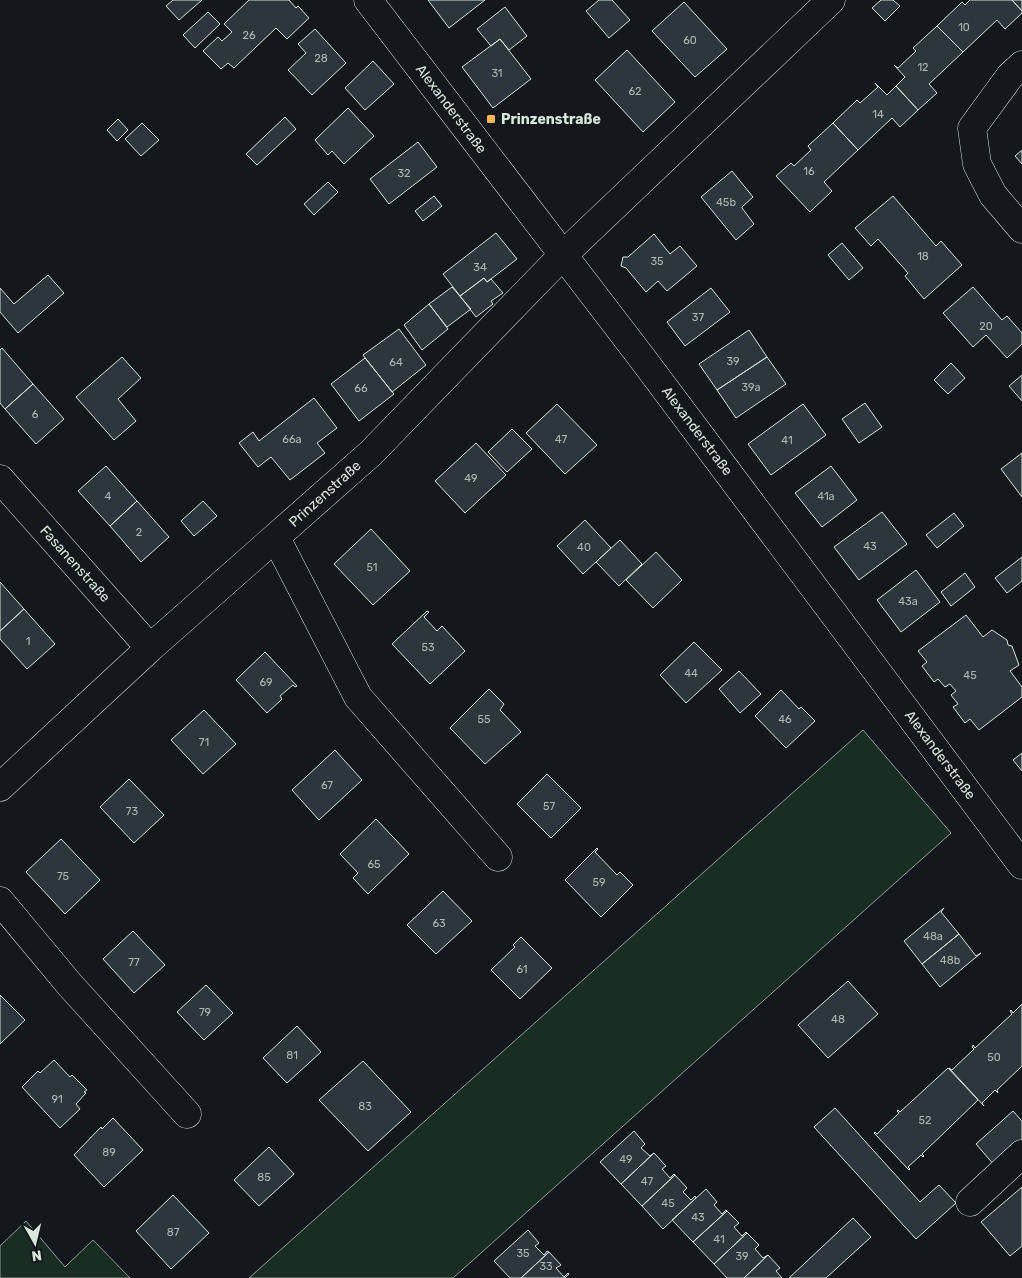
<svg xmlns="http://www.w3.org/2000/svg" width="1022" height="1278" viewBox="0 0 1022 1278" font-family="Rubik,sans-serif">
	<rect width="100%" height="100%" fill="#14181c"/>
	<!-- green -->
	<path fill="#1a2d24" stroke="#939e99" d="M 863,730 L 951,833 L 453,1278 L 249,1278 Z
		M 26,1221 L 65,1267 L 93,1240 L 130,1278 L 0,1278 L 0,1246 Z"/>
	<!-- building -->
	<path fill="#2c363c" stroke="#d8e6dc" d="M 173,0 L 202,0 L 179,20 L 166,6 Z
		M 249,0 L 289,0 L 296,8 L 298,6 L 309,18 L 287,39 L 276,28 L 234,68 L 228,63 L 221,69 L 203,51 L 218,37 L 222,41 L 232,32 L 224,24 Z
		M 428,0 L 485,0 L 449,28 Z
		M 599,0 L 612,0 L 630,20 L 609,38 L 586,11 Z
		M 881,0 L 893,0 L 900,6 L 885,21 L 872,8 Z
		M 970,0 L 1012,0 L 1022,11 L 1022,13 L 1005,29 L 997,20 L 963,52 L 937,26 L 962,2 L 965,5 Z
		M 1012,0 L 1022,0 L 1022,11 Z
		M 684,2 L 727,49 L 695,77 L 652,31 Z
		M 505,7 L 527,36 L 509,50 L 500,39 L 491,46 L 477,29 Z
		M 208,12 L 220,24 L 195,48 L 183,35 Z
		M 937,26 L 963,52 L 929,84 L 937,93 L 918,110 L 896,86 L 905,77 L 894,65 L 898,68 L 916,51 L 913,48 Z
		M 315,29 L 346,63 L 312,95 L 288,70 L 306,53 L 298,44 Z
		M 500,39 L 531,79 L 493,108 L 462,67 Z
		M 627,50 L 675,102 L 643,132 L 595,80 Z
		M 373,61 L 394,84 L 365,110 L 345,88 Z
		M 875,83 L 887,95 L 896,86 L 918,110 L 900,127 L 892,118 L 858,150 L 833,123 L 857,100 L 860,103 L 878,87 Z
		M 348,108 L 374,136 L 344,164 L 332,151 L 328,155 L 315,140 Z
		M 285,117 L 296,129 L 257,165 L 246,154 Z
		M 118,119 L 128,130 L 117,141 L 107,130 Z
		M 142,123 L 159,140 L 141,156 L 125,139 Z
		M 833,123 L 858,150 L 824,182 L 832,191 L 810,212 L 776,176 L 791,163 L 794,166 L 811,150 L 808,146 Z
		M 418,142 L 437,167 L 389,204 L 370,179 Z
		M 1022,150 L 1022,164 L 1015,156 Z
		M 732,171 L 753,197 L 742,207 L 742,208 L 754,224 L 736,240 L 701,197 Z
		M 328,182 L 338,192 L 314,215 L 304,204 Z
		M 434,196 L 442,206 L 423,221 L 415,211 Z
		M 893,196 L 936,246 L 941,241 L 962,265 L 924,299 L 905,276 L 908,273 L 878,239 L 871,246 L 855,228 Z
		M 496,233 L 517,259 L 487,282 L 484,278 L 460,296 L 443,274 Z
		M 654,234 L 670,254 L 680,246 L 697,266 L 667,291 L 658,281 L 646,292 L 626,268 L 621,266 L 623,257 L 628,257 Z
		M 842,243 L 863,268 L 849,280 L 828,255 Z
		M 48,275 L 64,293 L 18,333 L 0,312 L 0,288 L 14,304 Z
		M 484,278 L 487,282 L 491,279 L 503,293 L 491,301 L 493,304 L 476,317 L 460,296 Z
		M 452,287 L 471,309 L 447,327 L 429,304 Z
		M 973,287 L 1002,320 L 1007,316 L 1022,333 L 1022,344 L 1007,358 L 986,335 L 973,347 L 943,313 Z
		M 711,288 L 730,312 L 685,346 L 667,322 Z
		M 429,304 L 448,329 L 422,350 L 404,325 Z
		M 399,329 L 426,365 L 392,392 L 363,355 Z
		M 749,330 L 767,357 L 717,390 L 699,364 Z
		M 2,348 L 33,384 L 5,409 L 0,403 L 0,350 Z
		M 122,357 L 141,378 L 118,399 L 136,421 L 114,440 L 76,397 Z
		M 767,357 L 786,384 L 736,418 L 717,390 Z
		M 365,358 L 394,394 L 359,421 L 331,384 Z
		M 951,363 L 965,378 L 948,394 L 934,380 Z
		M 1022,375 L 1022,401 L 1009,386 Z
		M 33,384 L 64,419 L 36,444 L 5,409 Z
		M 314,398 L 337,428 L 317,443 L 325,453 L 290,480 L 271,457 L 258,467 L 239,443 L 253,432 L 259,441 Z
		M 865,403 L 882,427 L 859,443 L 842,419 Z
		M 557,404 L 597,445 L 565,474 L 526,433 Z
		M 803,404 L 826,435 L 771,475 L 748,444 Z
		M 512,429 L 532,449 L 507,472 L 488,452 Z
		M 476,443 L 506,475 L 465,513 L 435,481 Z
		M 1022,453 L 1022,497 L 1001,469 Z
		M 106,466 L 137,501 L 110,526 L 78,491 Z
		M 831,466 L 857,500 L 822,527 L 795,493 Z
		M 137,501 L 169,537 L 141,562 L 110,526 Z
		M 203,501 L 217,516 L 194,536 L 181,521 Z
		M 882,512 L 907,544 L 859,580 L 834,547 Z
		M 954,513 L 964,526 L 937,548 L 926,535 Z
		M 585,520 L 611,548 L 583,574 L 557,546 Z
		M 371,529 L 410,571 L 373,605 L 334,564 Z
		M 620,540 L 642,564 L 619,586 L 596,562 Z
		M 656,552 L 682,580 L 653,608 L 626,580 Z
		M 1022,557 L 1022,581 L 1007,593 L 995,578 Z
		M 916,570 L 940,602 L 901,632 L 877,600 Z
		M 965,573 L 975,587 L 951,606 L 941,592 Z
		M 0,582 L 24,609 L 0,631 Z
		M 24,609 L 55,644 L 27,669 L 0,639 L 0,631 Z
		M 427,611 L 429,612 L 424,617 L 437,631 L 442,626 L 465,651 L 430,684 L 392,644 Z
		M 966,615 L 983,637 L 992,630 L 1007,640 L 1008,645 L 1012,646 L 1019,665 L 1010,671 L 1022,687 L 1022,697 L 979,730 L 970,719 L 965,723 L 953,707 L 958,704 L 951,695 L 956,691 L 950,684 L 945,687 L 938,679 L 934,682 L 922,666 L 927,662 L 918,651 Z
		M 694,642 L 722,670 L 686,703 L 660,675 Z
		M 265,652 L 297,686 L 295,687 L 293,685 L 280,696 L 282,699 L 267,713 L 236,680 Z
		M 739,671 L 761,694 L 740,713 L 719,689 Z
		M 489,689 L 504,704 L 500,710 L 521,732 L 485,764 L 450,728 Z
		M 781,690 L 799,709 L 801,707 L 815,721 L 786,748 L 755,716 Z
		M 204,710 L 236,744 L 203,774 L 171,740 Z
		M 335,750 L 362,780 L 319,820 L 292,790 Z
		M 1022,753 L 1022,771 L 1013,760 Z
		M 547,774 L 581,808 L 551,838 L 517,804 Z
		M 129,779 L 164,815 L 134,843 L 100,807 Z
		M 376,819 L 409,854 L 368,894 L 353,878 L 358,873 L 340,854 Z
		M 61,839 L 100,880 L 65,914 L 26,872 Z
		M 597,848 L 598,849 L 595,852 L 617,875 L 620,872 L 633,885 L 601,917 L 565,880 Z
		M 443,891 L 472,921 L 436,954 L 407,925 Z
		M 944,908 L 941,912 L 959,934 L 922,964 L 904,941 Z
		M 133,931 L 165,965 L 134,993 L 103,959 Z
		M 959,934 L 976,956 L 981,953 L 940,987 L 922,964 Z
		M 521,937 L 552,968 L 520,999 L 491,970 L 515,947 L 513,945 Z
		M 848,981 L 878,1014 L 828,1058 L 798,1025 Z
		M 206,985 L 233,1013 L 204,1040 L 177,1012 Z
		M 0,995 L 25,1020 L 0,1044 Z
		M 1022,1004 L 1022,1066 L 997,1090 L 998,1093 L 995,1090 L 982,1103 L 984,1106 L 949,1068 L 952,1070 L 974,1049 L 972,1047 L 973,1045 L 975,1048 L 1012,1014 L 1010,1011 L 1011,1010 L 1013,1013 Z
		M 297,1026 L 321,1052 L 287,1083 L 263,1058 Z
		M 54,1060 L 70,1077 L 72,1075 L 87,1090 L 84,1092 L 86,1093 L 76,1104 L 80,1109 L 60,1128 L 22,1087 L 38,1071 L 40,1073 Z
		M 363,1061 L 411,1112 L 368,1151 L 319,1100 Z
		M 948,1068 L 978,1100 L 922,1154 L 924,1156 L 923,1157 L 921,1155 L 908,1167 L 910,1169 L 909,1170 L 874,1133 L 875,1132 L 877,1134 L 899,1113 L 897,1111 L 898,1110 L 900,1112 Z
		M 835,1108 L 920,1202 L 939,1185 L 956,1203 L 916,1239 L 814,1127 Z
		M 1013,1111 L 1022,1121 L 1022,1143 L 995,1166 L 976,1144 Z
		M 113,1118 L 143,1150 L 104,1187 L 74,1155 L 101,1127 L 102,1129 Z
		M 634,1131 L 645,1144 L 641,1148 L 650,1156 L 654,1153 L 621,1184 L 600,1162 Z
		M 269,1147 L 294,1174 L 259,1206 L 234,1180 Z
		M 654,1153 L 666,1166 L 662,1169 L 670,1178 L 674,1174 L 675,1175 L 642,1206 L 621,1184 Z
		M 675,1175 L 687,1188 L 683,1192 L 691,1200 L 695,1196 L 696,1198 L 663,1229 L 642,1206 Z
		M 1022,1187 L 1022,1246 L 1010,1256 L 981,1222 Z
		M 706,1189 L 717,1202 L 714,1205 L 722,1214 L 726,1210 L 727,1211 L 693,1242 L 672,1220 Z
		M 173,1195 L 209,1233 L 171,1269 L 136,1231 Z
		M 727,1211 L 739,1223 L 734,1227 L 742,1236 L 746,1232 L 747,1233 L 714,1264 L 693,1242 Z
		M 853,1218 L 871,1237 L 826,1278 L 789,1278 Z
		M 528,1230 L 539,1243 L 535,1246 L 544,1255 L 547,1251 L 549,1252 L 521,1278 L 510,1278 L 494,1261 Z
		M 747,1233 L 759,1245 L 755,1249 L 763,1258 L 768,1255 L 744,1278 L 727,1278 L 714,1264 Z
		M 549,1252 L 561,1265 L 556,1268 L 564,1277 L 568,1273 L 569,1274 L 565,1278 L 521,1278 Z
		M 768,1255 L 780,1268 L 776,1271 L 782,1278 L 744,1278 Z"/>
	<g fill="none" stroke-linecap="round" stroke-linejoin="round">
		<defs>
			<path id="minor" d="M 368,0 L 642,358 L 1022,865
				M 1022,65 L 1010,76 L 972,128 L 977,164 L 993,195 L 1022,229
				M 0,479 L 150,648
				M 276,538 L 358,697 L 498,857
				M 0,787 L 150,648 L 371,453 L 563,255 L 831,0
				M 0,901 L 70,985 L 187,1114
				M 970,1202 L 1022,1154"/>
		</defs>
		<!-- minor casing -->
		<use href="#minor" stroke="#d8e6dc" stroke-width="29"/>
		<!-- minor -->
		<use href="#minor" stroke="#14181c" stroke-width="28"/>
	</g>
	<!-- markers -->
	<rect fill="#ffb74d" stroke="#14181c" stroke-width="2" x="486" y="114" width="10" height="10" rx="2.5"/>
	<g text-anchor="middle" dominant-baseline="central" stroke-width="4" stroke-linejoin="round" paint-order="stroke">
		<!-- number labels -->
		<g font-size="11" fill="#adbab4">
			<text x="964" y="27">10</text>
			<text x="249" y="35">26</text>
			<text x="690" y="40">60</text>
			<text x="321" y="58">28</text>
			<text x="923" y="67">12</text>
			<text x="497" y="73">31</text>
			<text x="635" y="91">62</text>
			<text x="878" y="114">14</text>
			<text x="809" y="171">16</text>
			<text x="404" y="173">32</text>
			<text x="726" y="202">45b</text>
			<text x="923" y="256">18</text>
			<text x="657" y="261">35</text>
			<text x="480" y="267">34</text>
			<text x="698" y="317">37</text>
			<text x="986" y="326">20</text>
			<text x="733" y="361">39</text>
			<text x="396" y="362">64</text>
			<text x="751" y="387">39a</text>
			<text x="361" y="388">66</text>
			<text x="35" y="414">6</text>
			<text x="292" y="439">66a</text>
			<text x="561" y="439">47</text>
			<text x="787" y="440">41</text>
			<text x="471" y="478">49</text>
			<text x="108" y="496">4</text>
			<text x="826" y="496">41a</text>
			<text x="139" y="532">2</text>
			<text x="870" y="546">43</text>
			<text x="584" y="547">40</text>
			<text x="372" y="567">51</text>
			<text x="908" y="601">43a</text>
			<text x="28" y="641">1</text>
			<text x="428" y="647">53</text>
			<text x="691" y="673">44</text>
			<text x="970" y="675">45</text>
			<text x="266" y="682">69</text>
			<text x="484" y="719">55</text>
			<text x="785" y="719">46</text>
			<text x="204" y="742">71</text>
			<text x="327" y="785">67</text>
			<text x="549" y="806">57</text>
			<text x="132" y="811">73</text>
			<text x="374" y="864">65</text>
			<text x="63" y="876">75</text>
			<text x="599" y="882">59</text>
			<text x="439" y="923">63</text>
			<text x="933" y="936">48a</text>
			<text x="950" y="960">48b</text>
			<text x="134" y="962">77</text>
			<text x="522" y="969">61</text>
			<text x="205" y="1012">79</text>
			<text x="838" y="1019">48</text>
			<text x="292" y="1055">81</text>
			<text x="994" y="1057">50</text>
			<text x="57" y="1099">91</text>
			<text x="365" y="1106">83</text>
			<text x="925" y="1120">52</text>
			<text x="109" y="1152">89</text>
			<text x="626" y="1159">49</text>
			<text x="264" y="1177">85</text>
			<text x="647" y="1181">47</text>
			<text x="668" y="1203">45</text>
			<text x="698" y="1217">43</text>
			<text x="173" y="1232">87</text>
			<text x="719" y="1239">41</text>
			<text x="523" y="1253">35</text>
			<text x="742" y="1256">39</text>
			<text x="546" y="1266">33</text>
		</g>
		<!-- street labels -->
		<g font-size="14" fill="#d8e6dc" stroke="#14181c">
			<text transform="translate(451 109) rotate(53)">Alexanderstraße</text>
			<text transform="translate(697 431) rotate(53)">Alexanderstraße</text>
			<text transform="translate(325 494) rotate(-42)">Prinzenstraße</text>
			<text transform="translate(75 564) rotate(48)">Fasanenstraße</text>
			<text transform="translate(940 755) rotate(53)">Alexanderstraße</text>
		</g>
		<!-- poi labels -->
		<g font-size="14" font-weight="bold" fill="#d8e6dc" stroke="#14181c" text-anchor="start">
			<text x="501" y="119">Prinzenstraße</text>
		</g>
	</g>
	<!-- north arrow -->
	<g transform="translate(35 1243) rotate(172)" stroke="#14181c" stroke-width="4" paint-order="stroke">
	<path d="M0-4L9 19L0 12L-9 19Z" fill="#d8e6dc"/>
	<text y="-8" font-size="14" font-weight="bold" text-anchor="middle" fill="#d8e6dc">N</text>
	</g>
</svg>
